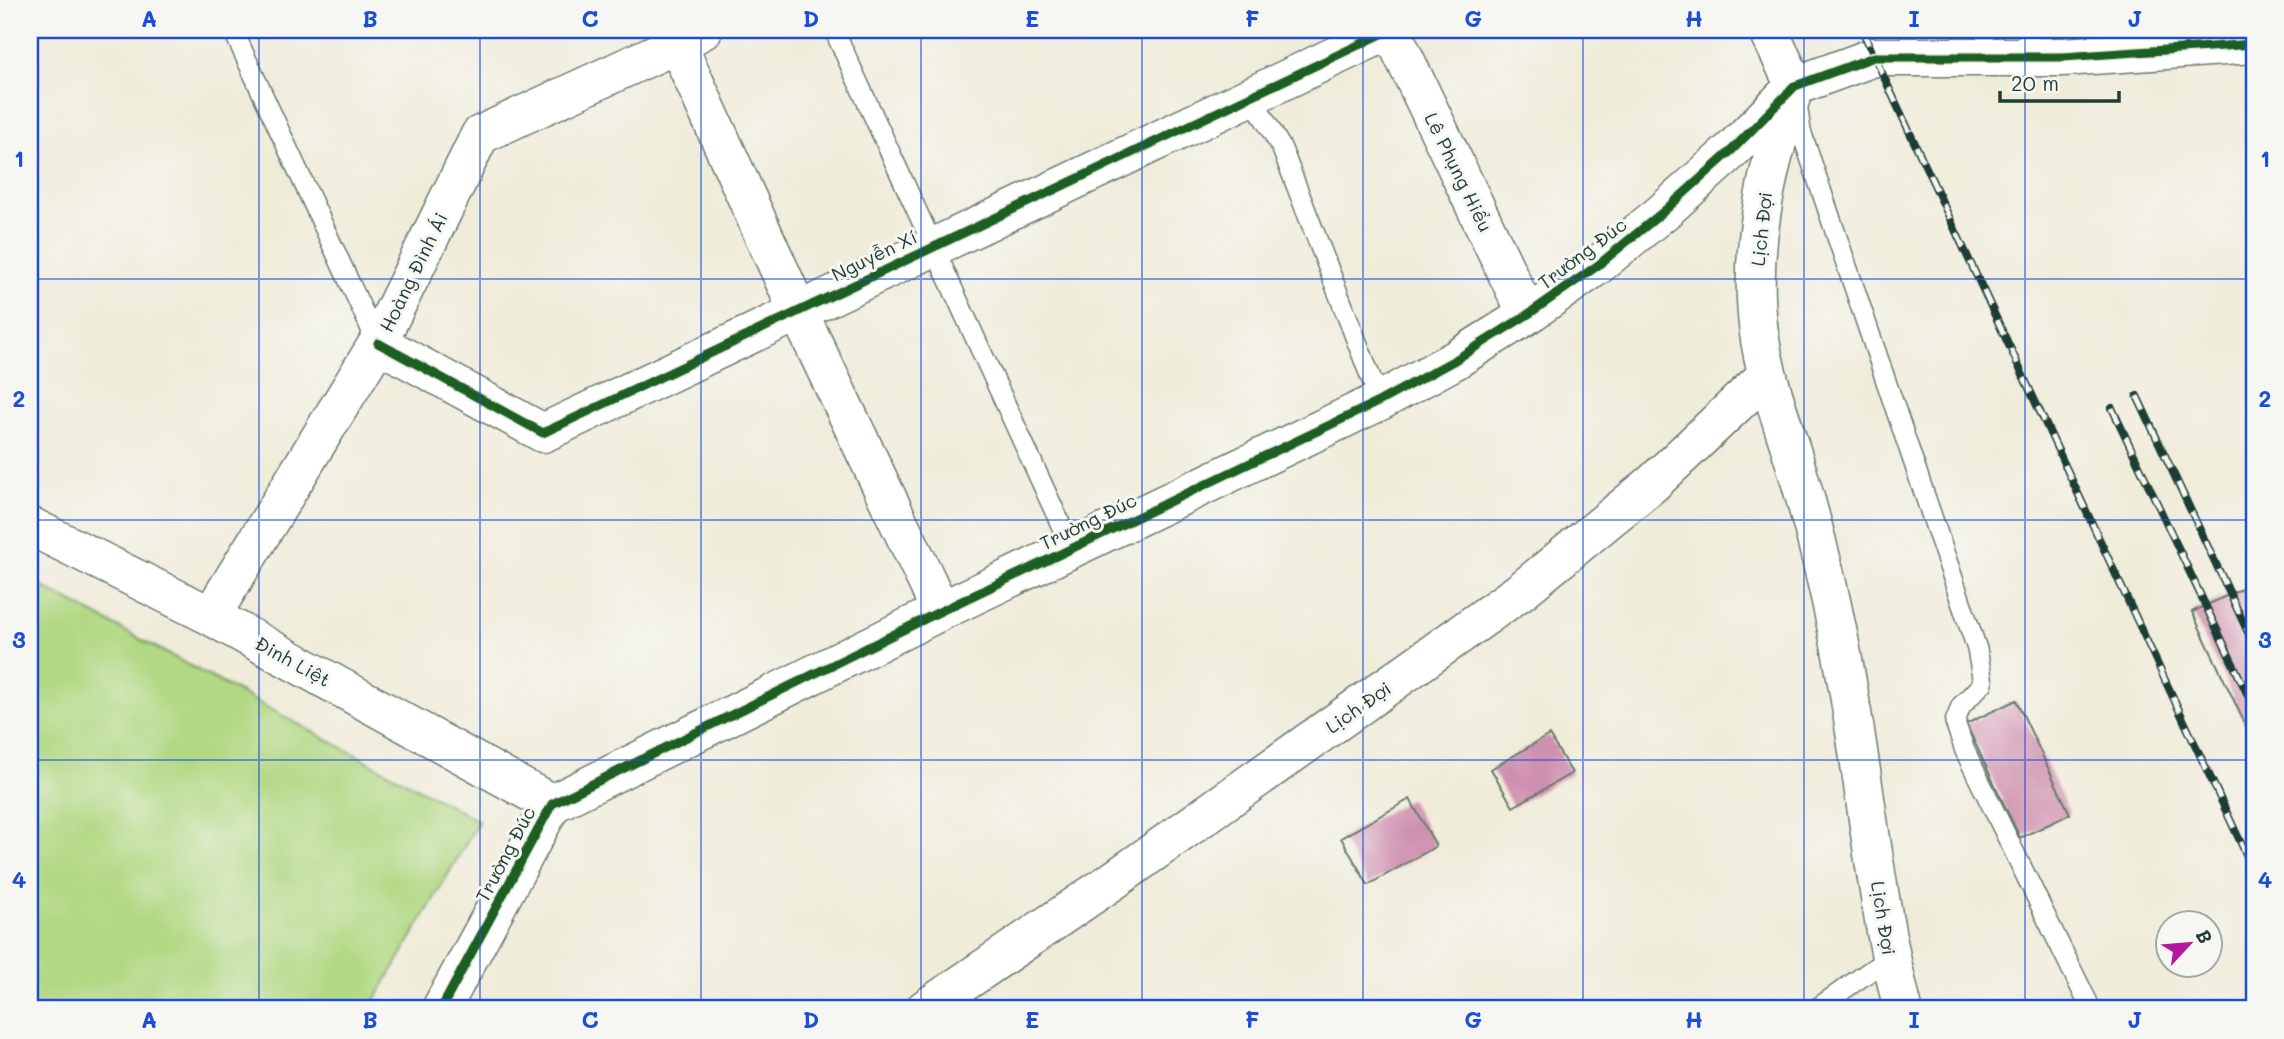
<svg xmlns="http://www.w3.org/2000/svg" width="2284" height="1039" viewBox="0 0 2284 1039" font-family="Mali,sans-serif">
	<rect width="100%" height="100%" fill="#f6f6f2"/>
	<filter id="ink" filterUnits="userSpaceOnUse"><feTurbulence type="fractalNoise" baseFrequency=".0143" numOctaves="2"/><feDisplacementMap in="SourceGraphic" scale="14" xChannelSelector="R" yChannelSelector="G"/><feConvolveMatrix kernelMatrix="1 2 1 2 8 2 1 2 1" color-interpolation-filters="sRGB"/></filter>
	<filter id="wash" filterUnits="userSpaceOnUse"><feTurbulence type="fractalNoise" baseFrequency=".00686" numOctaves="4" result="noise"/><feDisplacementMap in="SourceGraphic" scale="28" xChannelSelector="R" yChannelSelector="G"/><feGaussianBlur stdDeviation="1.57" result="paint"/><feColorMatrix in="noise" values="0 0 0 0 0 0 0 0 0 0 0 0 0 0 0 0 0 1.4 0 .05"/><feComposite in="paint" operator="in"/></filter>
	<g filter="url(#wash)">
		<rect width="100%" height="100%" fill="#f0ecda"/>
		<!-- green -->
		<path fill="#b1d882" stroke="#688a5b" stroke-width="2" d="M 30,580 L 479,821 L 370,1009 L 30,1009 Z"/>
		<g id="blocks">
			<!-- building -->
			<path fill="#cf8fae" d="M 2243,588 L 2254,612 L 2254,722 L 2246,726 L 2192,612 Z
				M 2016,700 L 2070,814 L 2020,838 L 1966,724 Z
				M 1549,735 L 1572,773 L 1513,807 L 1491,769 Z
				M 1410,799 L 1436,846 L 1368,885 L 1341,838 Z"/>
		</g>
	</g>
	<g filter="url(#ink)">
		<use href="#blocks" fill-opacity="0" stroke="#687a6e" stroke-width="2"/>
		<g fill="none" stroke-linecap="round" stroke-linejoin="round">
			<defs>
				<path id="lane" d="M 233,30 L 377,342
					M 834,30 L 1072,549
					M 2027,30 L 2032,58
					M 1251,96 L 1282,149 L 1380,401
					M 1797,104 L 1801,131 L 1977,649 L 1983,683 L 1961,706 L 1955,722 L 1965,751 L 2091,1009
					M 1816,1009 L 1890,957"/>
				<path id="street" d="M 671,30 L 798,311 L 941,611
					M 1391,30 L 1527,315
					M 1768,30 L 1795,86
					M 1792,94 C 1766,170 1748,252 1759,333 C 1765,376 1781,418 1794,460 C 1812,519 1827,579 1839,639 C 1864,762 1872,888 1903,1009
					M 378,343 L 543,433 L 1390,30
					M 30,526 L 211,616 L 552,804
					M 211,616 L 378,343 L 480,135 L 677,44 L 703,30
					M 441,1009 L 552,804 L 941,611 L 1380,401 L 1455,360 L 1527,315 L 1597,266 L 1663,212 L 1731,151 L 1795,86 L 1874,57 L 2063,57 L 2254,44
					M 925,1009 L 1117,878 L 1521,591 L 1652,484 L 1767,375"/>
			</defs>
			<!-- lane casing -->
			<use href="#lane" stroke="#687a6e" stroke-width="22"/>
			<!-- street casing -->
			<use href="#street" stroke="#687a6e" stroke-width="41"/>
			<!-- lane -->
			<use href="#lane" stroke="#fff" stroke-width="19"/>
			<!-- street -->
			<use href="#street" stroke="#fff" stroke-width="38"/>
			<defs>
				<path id="rail" d="M 1862,30 L 2254,871
					M 2137,396 L 2254,645
					M 2112,408 L 2254,708"/>
			</defs>
			<!-- rail casing -->
			<use href="#rail" stroke="#1f3d34" stroke-width="8"/>
			<!-- rail -->
			<use href="#rail" stroke="#f6f6f2" stroke-width="5" stroke-dasharray="16" stroke-linecap="butt"/>
			<defs>
				<path id="cycleway" d="M 378,343 L 543,433 L 1390,30
					M 441,1009 L 552,804 L 941,611 L 1380,401 L 1455,360 L 1527,315 L 1597,266 L 1663,212 L 1731,151 L 1795,86 L 1874,57 L 2063,57 L 2254,44"/>
			</defs>
			<!-- cycleway casing -->
			<use href="#cycleway" stroke="#f6f6f2" stroke-width="13"/>
			<!-- cycleway -->
			<use href="#cycleway" stroke="#1b5e20" stroke-width="9"/>
		</g>
	</g>
	<!-- grid -->
	<path fill="none" stroke="#1d4ed8" stroke-width="2" stroke-opacity="0.55" d="M 259,30 L 259,1009M 480,30 L 480,1009M 701,30 L 701,1009M 921,30 L 921,1009M 1142,30 L 1142,1009M 1363,30 L 1363,1009M 1583,30 L 1583,1009M 1804,30 L 1804,1009M 2025,30 L 2025,1009M 30,279 L 2254,279M 30,520 L 2254,520M 30,760 L 2254,760"/>
	<g text-anchor="middle" dominant-baseline="central" stroke-width="6" stroke-linejoin="round" paint-order="stroke">
		<!-- street labels -->
		<g font-size="19" fill="#1f3d34" stroke="#f6f6f2">
			<text transform="translate(1459 172) rotate(64)">Lê Phụng Hiểu</text>
			<text transform="translate(1761 229) rotate(-84)">Lịch Đợi</text>
			<text transform="translate(1582 253) rotate(-37)">Trường Đúc</text>
			<text transform="translate(874 255) rotate(-26)">Nguyễn Xí</text>
			<text transform="translate(413 272) rotate(-64)">Hoàng Đình Ái</text>
			<text transform="translate(1088 521) rotate(-26)">Trường Đúc</text>
			<text transform="translate(293 661) rotate(29)">Đinh Liệt</text>
			<text transform="translate(1358 707) rotate(-35)">Lịch Đợi</text>
			<text transform="translate(505 854) rotate(-62)">Trường Đúc</text>
			<text transform="translate(1884 918) rotate(81)">Lịch Đợi</text>
		</g>
	</g>
	<!-- margin -->
	<rect width="2284" height="1039" fill="none" stroke="#f6f6f2" stroke-width="77"/>
	<!-- north arrow -->
	<g transform="translate(2189 944) rotate(64)"><circle r="33" fill="#f6f6f2" stroke="#a0aca6" stroke-width="2"/>
	<path d="M0-5L12 26L0 18L-12 26Z" fill="#b5179e"/>
	<text y="-10" font-size="19" font-weight="bold" text-anchor="middle" fill="#1f3d34">B</text>
	</g>
	<!-- scale -->
	<path d="M2000 91v10h119v-10" fill="none" stroke="#1f3d34" stroke-width="3.5"/>
	<text x="2011" y="91" font-size="21" fill="#1f3d34" stroke="#f6f6f2" stroke-width="5" paint-order="stroke">20 m</text>
	<rect x="38" y="38" width="2208" height="962" fill="none" stroke="#1d4ed8" stroke-width="2.5"/>
	<g font-size="23" text-anchor="middle" font-weight="bold" fill="#1d4ed8">
		<text x="149" y="27">A</text>
		<text x="370" y="27">B</text>
		<text x="590" y="27">C</text>
		<text x="811" y="27">D</text>
		<text x="1032" y="27">E</text>
		<text x="1252" y="27">F</text>
		<text x="1473" y="27">G</text>
		<text x="1694" y="27">H</text>
		<text x="1914" y="27">I</text>
		<text x="2135" y="27">J</text>
		<text x="19" y="167">1</text>
		<text x="2265" y="167">1</text>
		<text x="19" y="407">2</text>
		<text x="2265" y="407">2</text>
		<text x="19" y="648">3</text>
		<text x="2265" y="648">3</text>
		<text x="19" y="888">4</text>
		<text x="2265" y="888">4</text>
		<text x="149" y="1028">A</text>
		<text x="370" y="1028">B</text>
		<text x="590" y="1028">C</text>
		<text x="811" y="1028">D</text>
		<text x="1032" y="1028">E</text>
		<text x="1252" y="1028">F</text>
		<text x="1473" y="1028">G</text>
		<text x="1694" y="1028">H</text>
		<text x="1914" y="1028">I</text>
		<text x="2135" y="1028">J</text>
	</g>
</svg>
